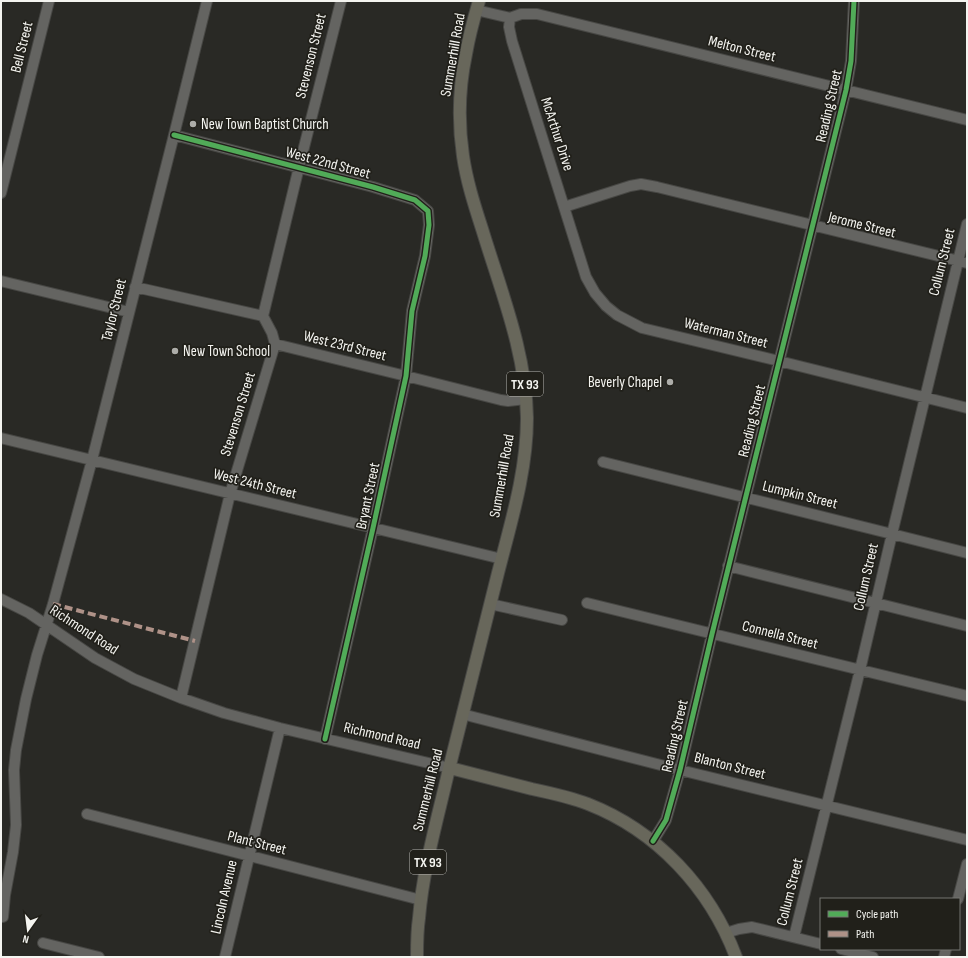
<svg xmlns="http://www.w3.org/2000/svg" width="968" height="958" viewBox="0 0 968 958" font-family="'Sofia Sans Condensed',sans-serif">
	<rect width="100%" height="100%" fill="#292925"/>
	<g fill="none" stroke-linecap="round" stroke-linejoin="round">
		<defs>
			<path id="minor" d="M 476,10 L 510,18
				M 510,18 L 509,27 L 512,41 L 586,277 L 595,293 L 606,306 L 617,315 L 642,328 L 779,361 L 967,408
				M 510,18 L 521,14 L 537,14 L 967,120
				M 174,135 L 373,187 L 415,200 L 428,211 L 429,225 L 425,256 L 412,311 L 406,376 L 373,528 L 325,739
				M 1,193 L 49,1
				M 564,207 L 630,186 L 641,184 L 657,187 L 967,263
				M 1,281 L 129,312
				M 135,287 L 263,316
				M 275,344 L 406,376 L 501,400 L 508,401 L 526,399
				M 1,438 L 502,559
				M 603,462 L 892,534 L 967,553
				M 728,566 L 967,626
				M 1,599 L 29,613 L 95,658 L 134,679 L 181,698 L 224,713 L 280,728 L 450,768
				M 587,603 L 967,696
				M 490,604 L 562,620
				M 181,698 L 230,494 L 275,344 L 272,333 L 263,316 L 299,167 L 341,1
				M 462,714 L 680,770 L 967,840
				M 87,814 L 421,900
				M 653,841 L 666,820 L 680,770 L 712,634 L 846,90 L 851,61 L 854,1
				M 958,899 L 967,864
				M 3,917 L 5,895 L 13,852 L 16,825 L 14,770 L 16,750 L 26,699 L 37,655 L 53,604 L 92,460 L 174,135 L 207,1
				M 726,933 L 739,929 L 752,927 L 821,944
				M 794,937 L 860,670 L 892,534 L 967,224
				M 43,943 L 99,957
				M 841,949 L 873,957
				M 225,957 L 280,728
				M 944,957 L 946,949"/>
			<path id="major" d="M 450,768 C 477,775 505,782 532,789 C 551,793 570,797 588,804 C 657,831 710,888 736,957
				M 417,957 C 417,944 417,931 419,918 C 423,869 437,821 448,773 C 465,706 481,639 498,573 C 511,522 527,471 527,418 C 526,353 502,294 483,232 C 475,207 467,183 463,156 C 458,122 459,87 466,54 C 469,36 474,18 479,1"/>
		</defs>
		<!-- minor casing -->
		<use href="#minor" stroke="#474744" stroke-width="12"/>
		<!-- major casing -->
		<use href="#major" stroke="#474744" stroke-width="14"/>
		<!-- minor -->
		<use href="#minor" stroke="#646461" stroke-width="10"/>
		<!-- major -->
		<use href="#major" stroke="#68675b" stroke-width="12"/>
		<!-- quiet -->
		<path stroke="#af9288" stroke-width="4" stroke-dasharray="8 4" stroke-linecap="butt" d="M 53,604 L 195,641"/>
		<defs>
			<path id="cycleway" d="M 174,135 L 373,187 L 415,200 L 428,211 L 429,225 L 425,256 L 412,311 L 406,376 L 373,528 L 325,739
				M 653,841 L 666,820 L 680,770 L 712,634 L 846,90 L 851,61 L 854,1"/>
		</defs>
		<!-- cycleway casing -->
		<use href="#cycleway" stroke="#21201a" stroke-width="8"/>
		<!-- cycleway -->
		<use href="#cycleway" stroke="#51ab58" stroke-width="5"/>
	</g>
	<!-- markers -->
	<g fill="#adada9" stroke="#21201a" stroke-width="1.5">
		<circle cx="193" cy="124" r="4"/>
		<circle cx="175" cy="351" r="4"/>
		<circle cx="670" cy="382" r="4"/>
	</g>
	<g text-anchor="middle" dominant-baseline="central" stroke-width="3.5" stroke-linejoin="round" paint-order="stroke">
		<!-- shield labels -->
		<g fill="#21201a" stroke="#b5b4b0" stroke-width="1">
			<rect x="507" y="372" width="36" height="24" rx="3"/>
			<rect x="410" y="850" width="36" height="24" rx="3"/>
		</g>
		<g font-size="14" font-weight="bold" fill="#f4f4f0">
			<text x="525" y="384">TX 93</text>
			<text x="428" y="862">TX 93</text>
		</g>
		<!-- street labels -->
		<g font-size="15" fill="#f4f4f0" stroke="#21201a">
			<text transform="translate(22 47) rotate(-76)">Bell Street</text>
			<text transform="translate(742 49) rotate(14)">Melton Street</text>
			<text transform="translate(453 55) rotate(-80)">Summerhill Road</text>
			<text transform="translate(311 56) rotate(-76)">Stevenson Street</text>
			<text transform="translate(829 106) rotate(-77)">Reading Street</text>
			<text transform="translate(557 134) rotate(72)">McArthur Drive</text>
			<text transform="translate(328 163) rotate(15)">West 22nd Street</text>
			<text transform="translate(862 225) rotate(14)">Jerome Street</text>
			<text transform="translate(942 262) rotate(-76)">Collum Street</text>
			<text transform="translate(114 310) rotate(-76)">Taylor Street</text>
			<text transform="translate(726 333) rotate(14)">Waterman Street</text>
			<text transform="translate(345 346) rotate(14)">West 23rd Street</text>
			<text transform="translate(238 414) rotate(-73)">Stevenson Street</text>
			<text transform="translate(752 421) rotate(-76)">Reading Street</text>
			<text transform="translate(502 476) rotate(-80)">Summerhill Road</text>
			<text transform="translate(255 484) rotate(14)">West 24th Street</text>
			<text transform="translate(800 495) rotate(14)">Lumpkin Street</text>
			<text transform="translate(368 496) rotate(-78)">Bryant Street</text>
			<text transform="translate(866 577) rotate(-77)">Collum Street</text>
			<text transform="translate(84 630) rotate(33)">Richmond Road</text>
			<text transform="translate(780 635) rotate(14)">Connella Street</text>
			<text transform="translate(382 736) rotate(13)">Richmond Road</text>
			<text transform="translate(675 736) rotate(-77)">Reading Street</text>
			<text transform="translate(730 766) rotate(14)">Blanton Street</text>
			<text transform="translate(428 790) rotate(-76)">Summerhill Road</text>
			<text transform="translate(257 843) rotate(14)">Plant Street</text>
			<text transform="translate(790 892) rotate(-76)">Collum Street</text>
			<text transform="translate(224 897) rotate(-77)">Lincoln Avenue</text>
		</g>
		<!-- poi labels -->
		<g font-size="15" fill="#f4f4f0" stroke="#21201a" text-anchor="start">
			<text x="201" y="124">New Town Baptist Church</text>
			<text x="183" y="351">New Town School</text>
			<text x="662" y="382" text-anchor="end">Beverly Chapel</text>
		</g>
	</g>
	<!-- border -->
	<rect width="968" height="958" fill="none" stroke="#f4f4f0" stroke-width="4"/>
	<!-- legend -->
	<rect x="820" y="898" width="140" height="52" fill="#21201a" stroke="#757570"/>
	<rect x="828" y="911" width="20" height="6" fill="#51ab58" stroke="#757570"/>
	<text x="856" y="918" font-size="12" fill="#f4f4f0">Cycle path</text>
	<rect x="828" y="931" width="20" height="6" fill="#af9288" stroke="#757570"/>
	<text x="856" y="938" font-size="12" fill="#f4f4f0">Path</text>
	<!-- north arrow -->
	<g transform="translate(28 930) rotate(194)" stroke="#21201a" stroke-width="3" paint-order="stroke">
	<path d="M0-3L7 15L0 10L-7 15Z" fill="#f4f4f0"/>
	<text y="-6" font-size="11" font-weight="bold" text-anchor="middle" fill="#f4f4f0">N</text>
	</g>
</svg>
